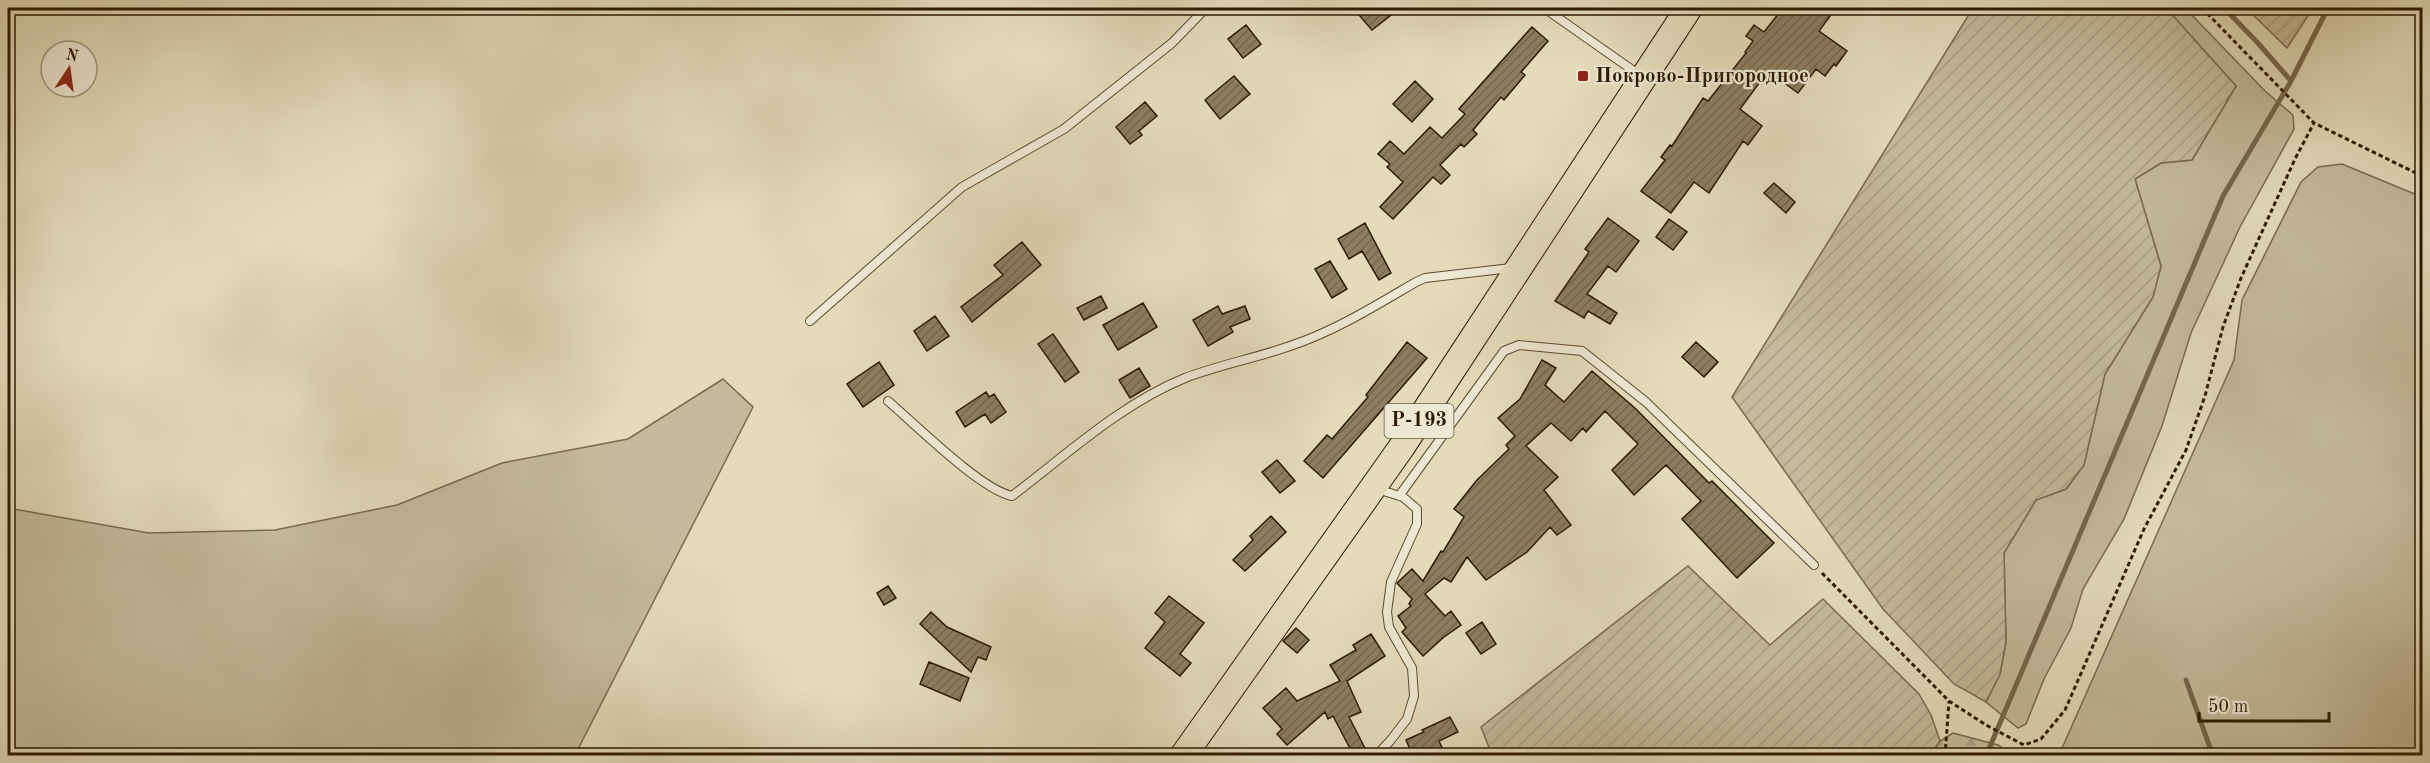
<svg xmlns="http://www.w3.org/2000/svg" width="2430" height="763" viewBox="0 0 2430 763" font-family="'Old Standard TT',serif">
	<defs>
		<pattern id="forest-firs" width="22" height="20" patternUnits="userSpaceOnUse" patternTransform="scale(1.5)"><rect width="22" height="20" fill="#c5ba9b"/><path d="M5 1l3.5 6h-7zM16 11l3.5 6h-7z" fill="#aa9f84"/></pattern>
		<pattern id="garden-furrows" width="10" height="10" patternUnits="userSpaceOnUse" patternTransform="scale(1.5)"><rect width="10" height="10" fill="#c5ba9b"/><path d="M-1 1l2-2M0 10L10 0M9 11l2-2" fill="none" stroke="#aa9f84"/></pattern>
		<pattern id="building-hatch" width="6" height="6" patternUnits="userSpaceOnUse" patternTransform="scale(1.5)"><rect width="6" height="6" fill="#8d7e61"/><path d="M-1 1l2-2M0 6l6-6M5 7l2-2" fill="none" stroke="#74664e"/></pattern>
	</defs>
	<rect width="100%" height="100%" fill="#e4dbbb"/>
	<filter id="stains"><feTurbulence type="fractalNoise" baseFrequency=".00333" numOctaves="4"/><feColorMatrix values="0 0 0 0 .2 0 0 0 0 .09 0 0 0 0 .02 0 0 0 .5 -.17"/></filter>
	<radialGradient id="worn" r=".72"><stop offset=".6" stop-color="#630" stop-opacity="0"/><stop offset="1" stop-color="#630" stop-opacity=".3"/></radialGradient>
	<!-- grass -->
	<path fill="#c5ba9b" stroke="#7a6a4e" stroke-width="1.5" d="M 2166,8 L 2185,8 L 2265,91 L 2293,115 L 2294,129 L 2240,227 L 2191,333 L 2162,426 L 2124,519 L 2083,589 L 2071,628 L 2044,679 L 2026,724 L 2018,728 L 1986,702 L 2000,674 L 2006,642 L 2004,553 L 2036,500 L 2066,489 L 2084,465 L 2105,374 L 2153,297 L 2161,266 L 2135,179 L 2161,163 L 2192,160 L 2236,86 Z
		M 2342,164 L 2422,197 L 2422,755 L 2059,755 L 2234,360 L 2242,300 L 2301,182 L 2318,167 Z
		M 723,379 L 753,407 L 575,755 L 8,755 L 8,508 L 149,533 L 275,530 L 397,505 L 502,463 L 628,439 Z"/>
	<!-- forest -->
	<path fill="url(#forest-firs)" stroke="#7a6a4e" stroke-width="1.5" d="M 1953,733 L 1998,745 L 2013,755 L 1930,756 L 1940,741 Z"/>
	<!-- garden -->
	<path fill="url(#garden-furrows)" stroke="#7a6a4e" stroke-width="1.5" d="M 1973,8 L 2166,8 L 2236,86 L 2192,160 L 2161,163 L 2135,179 L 2161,266 L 2153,297 L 2105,374 L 2084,465 L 2066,489 L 2036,500 L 2004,553 L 2006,642 L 2000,674 L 1986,702 L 1954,684 L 1883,609 L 1732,397 Z
		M 2246,8 L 2313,8 L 2287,48 Z
		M 1688,566 L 1770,645 L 1823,599 L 1919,694 L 1931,715 L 1940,741 L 1930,755 L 1492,755 L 1481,727 Z"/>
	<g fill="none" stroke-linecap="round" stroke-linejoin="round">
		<!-- stream -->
		<path stroke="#76664a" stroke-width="5" d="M 2224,8 L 2257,42 L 2291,81
			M 2186,680 L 2213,756
			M 1986,756 L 2223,196 L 2291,81 L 2328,8"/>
	</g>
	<!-- building -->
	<path fill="url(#building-hatch)" stroke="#2e1a00" stroke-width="1.5" d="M 1353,8 L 1400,8 L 1372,30 Z
		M 1783,8 L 1836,8 L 1819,31 L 1847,51 L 1836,66 L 1834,64 L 1825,76 L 1816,69 L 1798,93 L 1768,71 L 1740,109 L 1762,126 L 1748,145 L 1743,141 L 1709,193 L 1694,182 L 1671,213 L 1641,191 L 1665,160 L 1661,157 L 1670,145 L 1672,146 L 1703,98 L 1708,101 L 1746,53 L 1745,52 L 1753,41 L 1746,36 L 1754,25 L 1764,32 Z
		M 1246,25 L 1261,44 L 1243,58 L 1228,39 Z
		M 1532,27 L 1548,41 L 1521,72 L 1525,75 L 1504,100 L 1501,97 L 1473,130 L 1477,134 L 1464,147 L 1461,144 L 1440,165 L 1450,175 L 1441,184 L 1433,177 L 1393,219 L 1380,207 L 1403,182 L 1387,167 L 1390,164 L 1378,154 L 1390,141 L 1404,154 L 1430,127 L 1442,138 L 1465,114 L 1459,109 Z
		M 1234,76 L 1250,94 L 1220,119 L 1205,100 Z
		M 1415,81 L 1433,99 L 1412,122 L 1393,104 Z
		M 1145,102 L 1157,116 L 1139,131 L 1142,135 L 1130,144 L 1116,127 Z
		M 1774,183 L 1795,202 L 1786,213 L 1764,193 Z
		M 1608,218 L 1639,241 L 1616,272 L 1608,266 L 1587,294 L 1617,313 L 1610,324 L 1588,311 L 1584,318 L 1555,301 L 1589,252 L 1585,249 Z
		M 1669,219 L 1687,232 L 1673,250 L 1656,237 Z
		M 1365,223 L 1391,273 L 1379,280 L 1362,251 L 1349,259 L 1338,239 Z
		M 1022,242 L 1041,265 L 972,322 L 961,307 L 1003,275 L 994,265 Z
		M 1330,261 L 1347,289 L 1332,298 L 1315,269 Z
		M 1101,296 L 1107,308 L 1084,320 L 1077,308 Z
		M 1143,303 L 1157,327 L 1118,350 L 1103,325 Z
		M 1218,306 L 1222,314 L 1245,306 L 1250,319 L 1230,327 L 1233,332 L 1208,346 L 1193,320 Z
		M 935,316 L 949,336 L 927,351 L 914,331 Z
		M 1053,334 L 1079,372 L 1065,382 L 1038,344 Z
		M 1407,342 L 1427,358 L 1323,478 L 1304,461 L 1327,435 L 1332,439 L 1368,397 L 1366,395 Z
		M 1696,342 L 1718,362 L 1704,377 L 1682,357 Z
		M 1542,360 L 1556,368 L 1545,385 L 1564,402 L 1592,371 L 1636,409 L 1709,483 L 1712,481 L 1774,543 L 1737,578 L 1682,519 L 1701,501 L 1666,465 L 1634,495 L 1612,470 L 1638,444 L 1605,411 L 1586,432 L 1583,428 L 1571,441 L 1551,423 L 1526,446 L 1558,477 L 1544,490 L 1571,525 L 1557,535 L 1550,527 L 1527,552 L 1486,580 L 1467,557 L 1451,582 L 1444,578 L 1425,594 L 1445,616 L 1451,611 L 1461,625 L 1444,637 L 1423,656 L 1402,632 L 1406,628 L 1398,616 L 1411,606 L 1409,604 L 1412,599 L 1397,583 L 1412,569 L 1423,581 L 1441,551 L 1443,552 L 1464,517 L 1454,509 L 1477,480 L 1509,449 L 1506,445 L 1515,436 L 1498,418 L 1520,399 Z
		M 879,362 L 894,385 L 863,407 L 847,384 Z
		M 1139,368 L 1150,386 L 1130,398 L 1119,380 Z
		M 986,392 L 989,397 L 994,394 L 1006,412 L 991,423 L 985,414 L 965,427 L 956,412 Z
		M 1277,460 L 1295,481 L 1280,493 L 1262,472 Z
		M 1271,516 L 1286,532 L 1245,571 L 1233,560 L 1253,540 L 1250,536 Z
		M 888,586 L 896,598 L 884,605 L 877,593 Z
		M 1169,596 L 1204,623 L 1180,654 L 1191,663 L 1180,676 L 1145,648 L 1165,622 L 1155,613 Z
		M 931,612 L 947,627 L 991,647 L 986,660 L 978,657 L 971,672 L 920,624 Z
		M 1482,622 L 1496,644 L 1481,654 L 1466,633 Z
		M 1296,628 L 1309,640 L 1297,653 L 1283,641 Z
		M 1371,634 L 1385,656 L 1347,681 L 1361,712 L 1349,717 L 1369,756 L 1354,756 L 1333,716 L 1328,719 L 1325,712 L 1287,745 L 1277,734 L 1282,729 L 1263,708 L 1286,688 L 1297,701 L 1340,681 L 1330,665 L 1356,650 L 1353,645 Z
		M 929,662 L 969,678 L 960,701 L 920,684 Z
		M 1450,717 L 1458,732 L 1439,741 L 1446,756 L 1413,756 L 1406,740 L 1424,732 L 1422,730 Z"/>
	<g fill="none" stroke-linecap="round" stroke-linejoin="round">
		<defs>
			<path id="lane" d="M 1544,8 L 1641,76
				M 810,321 L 962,187 L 1064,129 L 1172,43 L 1206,8
				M 888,401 C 916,425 980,489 1012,496 C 1066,455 1121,404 1185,378 C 1219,365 1256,358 1290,346 C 1335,331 1375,306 1416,282 L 1425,278 L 1511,268
				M 1399,496 L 1504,351 L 1519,345 L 1582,351 L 1646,402 L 1814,565
				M 1376,756 L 1390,741 L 1407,719 L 1414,696 L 1412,668 L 1389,627 L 1387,612 L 1391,582 L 1417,524 L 1417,509 L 1403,497 L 1377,489"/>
			<path id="primary" d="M 1183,756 L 1401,448 L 1689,8"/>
		</defs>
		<!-- lane casing -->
		<use href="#lane" stroke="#5c4a2f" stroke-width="10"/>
		<!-- primary casing -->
		<use href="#primary" stroke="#2e1a00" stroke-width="28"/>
		<!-- path -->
		<path stroke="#2e1a00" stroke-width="3" stroke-dasharray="4.5 3" stroke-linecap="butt" d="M 2202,8 L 2314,123 L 2422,176
			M 1822,573 L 1949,701 L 1986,725 L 2024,745 L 2041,739 L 2065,710 L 2144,529 L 2186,450 L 2205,396 L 2223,327 L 2241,278 L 2295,159 L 2314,123
			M 1945,756 L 1949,701"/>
		<!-- lane -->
		<use href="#lane" stroke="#ede8d3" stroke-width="8"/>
		<!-- primary -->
		<use href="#primary" stroke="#e4dbbb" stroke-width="26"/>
	</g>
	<!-- markers -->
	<rect fill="#8f2418" stroke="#ede8d3" stroke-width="2" x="1577" y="70" width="12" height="12" rx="3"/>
	<g text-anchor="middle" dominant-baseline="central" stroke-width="4.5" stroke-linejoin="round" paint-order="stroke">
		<!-- shield labels -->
		<rect fill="#ede8d3" stroke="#67583f" stroke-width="1.5" x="1384.5" y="404" width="69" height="34" rx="4.5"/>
		<g font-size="20" font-weight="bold" fill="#2e1a00">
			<text x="1419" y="421">Р-193</text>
		</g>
		<!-- poi labels -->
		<g font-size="21" font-weight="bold" fill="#2e1a00" stroke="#ede8d3" text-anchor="start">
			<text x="1595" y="76">Покрово-Пригородное</text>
		</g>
	</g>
	<!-- margin -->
	<rect width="2430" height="763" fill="none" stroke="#e4dbbb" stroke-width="30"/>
	<rect x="9" y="9" width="2412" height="745" fill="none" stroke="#2e1a00" stroke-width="3"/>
	<rect x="15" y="15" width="2400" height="733" fill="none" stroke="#2e1a00" stroke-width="1.5"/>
	<!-- north arrow -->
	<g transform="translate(69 69) rotate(13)"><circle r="28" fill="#ede8d3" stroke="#a1967f" stroke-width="1.5"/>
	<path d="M0-4.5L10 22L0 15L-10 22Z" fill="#8f2418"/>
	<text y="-9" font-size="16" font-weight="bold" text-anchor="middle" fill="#2e1a00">N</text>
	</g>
	<!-- scale -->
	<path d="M2199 712v9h130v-9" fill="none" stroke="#2e1a00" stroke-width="3"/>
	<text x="2208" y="712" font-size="18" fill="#2e1a00" stroke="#ede8d3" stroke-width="4.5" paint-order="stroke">50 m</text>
	<rect width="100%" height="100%" filter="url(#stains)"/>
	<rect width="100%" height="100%" fill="url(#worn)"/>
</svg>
